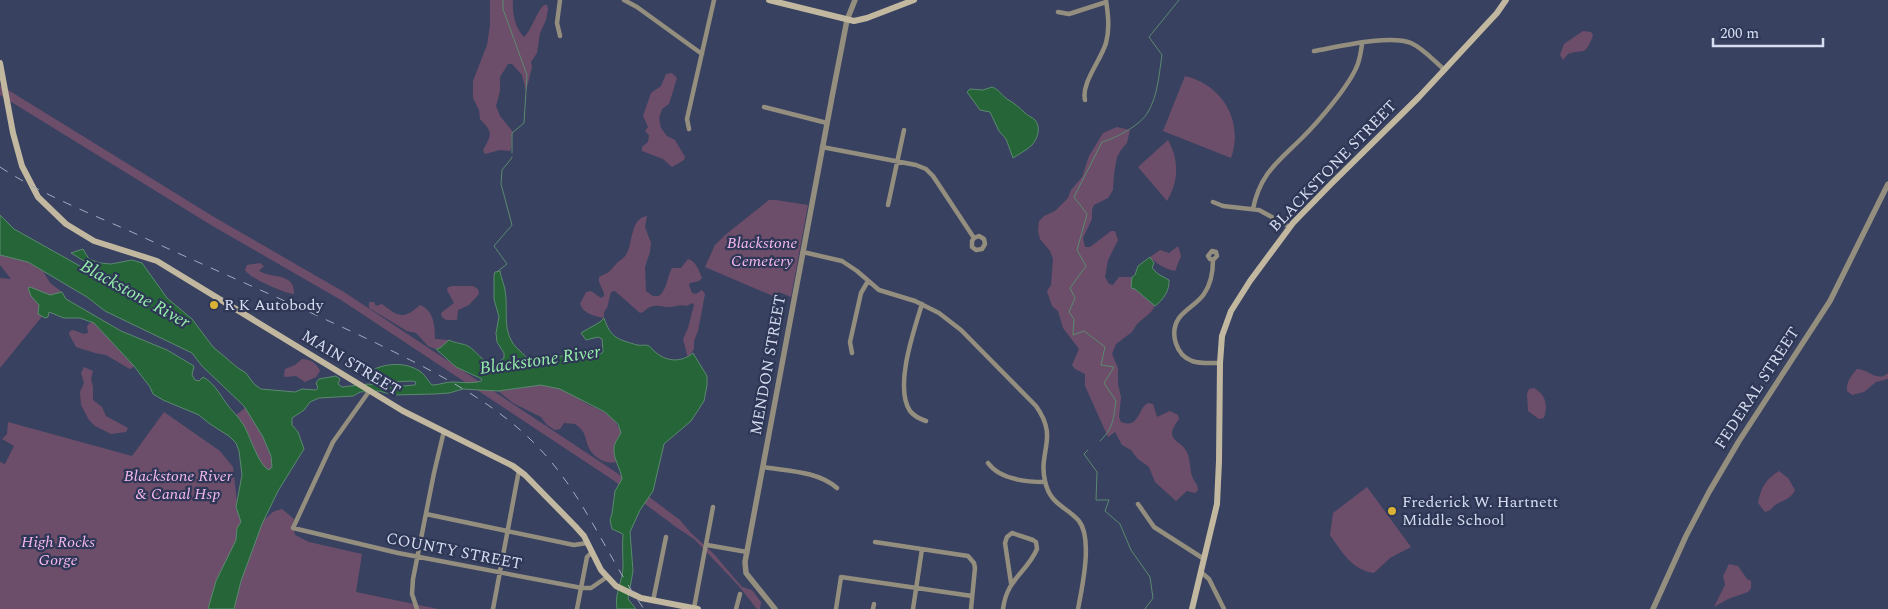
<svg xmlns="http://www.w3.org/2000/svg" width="1888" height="609" viewBox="0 0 1888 609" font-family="Spectral,serif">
	<rect width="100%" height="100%" fill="#384160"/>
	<!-- green -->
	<path fill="#6d4e6a" d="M 490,0 L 513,0 C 512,13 515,28 524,37 C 533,28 535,14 544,5 L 547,5 L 548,9 L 546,20 L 540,33 L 537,53 L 531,62 L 532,67 L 526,91 L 522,75 L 512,64 L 508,64 L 500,77 L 500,91 L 496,106 L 500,116 L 513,132 C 510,139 513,146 510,151 L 500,150 L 485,154 L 483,150 C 493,133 492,132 480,119 L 479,110 L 473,98 L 473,81 L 487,45 L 490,25 Z
		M 1583,31 L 1591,32 L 1593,35 C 1585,58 1583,48 1568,54 L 1563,60 L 1560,55 L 1564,44 Z
		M 672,73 L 677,78 L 669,104 L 662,109 L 659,118 L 661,128 L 667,136 L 675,140 L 685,157 L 684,160 L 672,167 L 663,159 L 642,151 L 642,147 L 648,142 L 649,135 L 645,131 L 648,127 L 643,116 L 651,93 L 661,86 L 666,74 Z
		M 1185,76 C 1223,85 1244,122 1231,158 L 1163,131 Z
		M 0,85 L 214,217 L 344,292 L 617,473 L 680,520 L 690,532 L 714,554 L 742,587 L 752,590 L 761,602 L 760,609 L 757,609 L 737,584 L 694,539 L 676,527 L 613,480 L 341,300 L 211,225 L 0,95 Z
		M 1117,127 L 1130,130 L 1127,143 L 1121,150 L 1117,157 L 1114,174 L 1113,190 L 1108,198 L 1094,205 L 1092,210 L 1092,219 L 1083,238 L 1085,247 L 1090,247 L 1111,231 L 1115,231 L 1118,240 L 1108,260 L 1105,277 L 1109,284 L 1113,285 L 1119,277 L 1132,277 L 1131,288 L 1135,289 L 1155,306 L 1151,312 L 1137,324 L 1132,332 L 1116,344 L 1112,354 L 1118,368 L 1118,384 L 1121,397 L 1119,417 L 1121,422 C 1140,429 1137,409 1148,403 L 1153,404 L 1157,417 L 1170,411 L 1178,415 L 1179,419 C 1176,424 1172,428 1172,434 C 1173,441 1181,443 1185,449 C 1191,457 1189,467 1192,476 C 1194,482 1198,484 1198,490 L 1195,493 L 1187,491 L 1176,501 L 1155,482 L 1149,467 L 1138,459 L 1131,450 L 1122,445 L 1115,432 L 1108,437 L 1085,386 L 1085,374 L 1075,369 L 1072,365 L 1079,349 L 1063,328 L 1058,311 L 1052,306 L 1047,291 L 1051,285 L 1053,259 L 1050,251 L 1040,239 L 1038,231 L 1039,221 L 1044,216 L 1055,211 L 1068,198 L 1071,190 L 1082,177 L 1089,156 L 1103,133 Z
		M 1168,140 C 1179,160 1179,181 1167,201 L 1138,167 Z
		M 769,200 L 776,200 L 808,205 L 791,297 L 779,292 L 773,296 L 705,267 L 715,245 L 725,235 Z
		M 647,216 L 645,227 L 651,243 L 650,252 L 645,267 L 646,291 L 653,296 L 659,296 C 667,290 667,277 672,268 L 681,268 L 688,259 C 696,261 699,271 702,278 L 699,281 L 690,283 L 689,285 L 692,293 L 696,294 L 702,290 L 705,294 L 698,331 L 694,341 L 694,349 L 688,358 L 683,339 L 688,328 L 694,305 L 693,303 L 686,306 C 680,304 676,307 670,307 C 663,307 657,304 650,307 C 645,309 645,312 640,313 L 615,291 L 611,292 L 607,308 L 604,312 L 604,318 C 594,316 584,314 580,304 L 586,292 L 591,291 L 601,298 L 604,296 L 604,293 L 599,282 L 599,277 C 610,272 609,272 617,263 C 620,260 623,259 626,255 C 633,244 630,218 647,216 Z
		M 1178,246 L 1181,256 L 1175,271 C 1167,270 1155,263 1150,257 L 1160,250 L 1169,253 Z
		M 0,255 L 28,262 L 43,271 L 50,283 L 62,292 L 0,368 L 0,278 L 11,279 L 0,265 Z
		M 260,263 L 264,266 L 259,271 C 272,279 295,272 294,294 C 286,294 249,278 245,270 L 247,265 Z
		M 453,286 L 473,286 L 478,289 L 479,294 L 469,305 L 458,310 L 457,320 L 446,320 L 442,317 L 441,313 L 454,303 L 447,290 L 448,287 Z
		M 369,302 L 374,302 L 376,306 L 382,304 C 399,317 403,320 420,305 C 434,310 435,327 435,339 L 449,340 L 440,348 L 435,349 L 428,346 L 416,333 L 407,331 L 369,308 Z
		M 90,323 L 94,323 L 134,366 L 131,369 L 128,368 L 106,355 L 95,353 L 76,347 L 69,334 L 70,331 L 73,330 L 84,334 L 88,333 L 87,326 Z
		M 302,359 C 310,359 317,363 320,371 L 316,377 L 305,382 L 296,376 L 285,377 L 284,375 L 285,369 L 295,365 Z
		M 84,367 L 93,371 L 91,379 L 93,387 L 93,400 L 102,407 L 106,416 L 128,428 L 126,432 L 111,434 L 95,426 L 89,420 L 81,405 L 80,392 L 84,383 L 81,373 Z
		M 1857,369 C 1869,369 1877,383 1888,373 L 1888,379 L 1876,382 L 1864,392 L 1852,395 L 1847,391 C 1846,382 1851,376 1857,369 Z
		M 541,385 C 559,386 573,395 587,404 C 603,412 614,414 621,433 L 614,447 L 616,462 C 606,465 593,457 589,448 C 584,437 587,432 575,424 L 564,423 L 560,429 L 555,430 L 547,425 L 541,417 L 513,403 L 498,391 Z
		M 1534,388 C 1546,395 1548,405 1544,418 L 1539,419 L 1528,411 L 1527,394 L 1529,389 Z
		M 245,408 C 256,426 271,445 272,467 L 269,470 C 256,464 249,428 236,415 Z
		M 164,412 L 220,451 L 233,467 L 238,511 L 246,527 L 212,609 L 0,609 L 0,462 L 5,464 L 14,446 L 2,439 L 7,434 L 8,422 L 132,456 Z
		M 1779,471 L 1788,478 L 1795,490 C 1790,500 1783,500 1775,505 C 1771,509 1770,511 1765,512 L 1758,503 C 1761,487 1766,479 1779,471 Z
		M 1367,487 L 1411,547 L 1390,558 L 1374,573 C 1352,570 1342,552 1330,535 L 1333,513 Z
		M 282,509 L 294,519 L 293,524 L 295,535 L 309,542 L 362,554 L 356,592 L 438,609 L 231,609 L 250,525 C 254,524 259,523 263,520 C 271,516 270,511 282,509 Z
		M 1729,564 L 1738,566 L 1747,579 L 1751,581 L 1751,588 L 1748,592 L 1728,599 L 1714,607 L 1725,585 L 1723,576 Z"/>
	<!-- water -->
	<path fill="#266538" stroke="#5b896f" d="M 992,87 C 1000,90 1000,94 1007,99 C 1014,103 1019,107 1025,113 C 1028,116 1032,117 1035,120 C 1041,127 1038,138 1032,145 C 1027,150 1019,154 1013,158 L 1006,139 L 999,131 L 990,112 L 980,110 L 967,92 L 970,89 L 983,90 Z
		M 0,215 L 14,229 L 112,284 L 116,283 L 114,279 L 71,253 L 83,249 L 89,259 L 100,263 L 111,264 L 132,260 L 142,263 L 167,298 L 192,319 L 213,347 L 238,368 L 246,373 L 254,384 L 261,389 L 295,392 L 302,389 L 316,390 L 318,388 L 316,383 L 319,379 L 336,376 L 340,379 L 338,384 L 342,387 L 368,384 L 390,387 L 415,385 L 416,382 L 412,381 L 373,383 L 369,382 L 363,376 C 379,363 404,360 421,372 C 425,375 428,381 432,385 C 439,385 445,382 452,382 C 462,382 472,384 481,381 L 482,379 L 456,367 L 436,349 L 440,348 L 449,340 C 454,343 465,344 468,346 C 479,353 480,361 495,365 L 504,358 L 504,353 L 497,342 L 496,333 L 499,317 L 494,299 L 494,275 L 495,272 L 500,271 C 501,278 504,284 505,290 C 509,312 500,334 520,351 C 523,353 526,358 529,359 C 538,363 550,355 559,356 C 574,357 591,362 603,352 L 602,339 L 598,337 L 586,340 L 581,333 L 600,322 L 604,318 C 611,339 618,339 637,345 C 641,346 646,344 649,346 C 651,347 653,350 654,351 C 666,362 681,363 693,353 L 707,376 L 707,385 L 704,401 L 691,421 L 664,444 L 653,491 L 640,510 L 630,532 L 633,571 L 628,599 L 636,609 L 617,609 C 614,594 623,581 623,566 C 623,555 622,545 623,534 L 612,529 L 610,520 L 612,514 L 615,491 L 622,479 C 621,469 613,459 614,448 C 614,443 619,437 621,433 L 618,424 L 605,412 L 560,389 L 541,385 L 498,391 L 463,389 L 449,393 L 434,394 L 394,395 L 379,391 L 360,392 L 353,396 L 319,398 L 310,402 L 304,410 L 292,418 L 292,425 L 298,432 L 304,449 L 278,491 L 262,524 L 241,581 L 234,609 L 208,609 L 216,581 L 236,540 L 237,528 L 241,522 L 236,507 L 242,475 L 239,451 L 236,443 L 229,436 L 210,424 L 199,415 L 163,400 L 153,394 L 150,387 L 134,366 L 94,323 L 80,318 L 64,318 L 49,312 L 48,317 L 45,318 L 38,314 L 39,305 L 31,296 L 28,288 L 30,287 L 50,295 L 62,292 L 66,299 L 121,331 L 167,350 L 194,366 L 192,375 L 195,380 L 199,381 L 203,377 C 214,383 219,393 226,403 C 231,410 238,416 243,424 C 250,435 258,465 269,470 L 272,467 L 271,456 L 263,437 L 244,406 L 202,366 L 192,353 L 105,311 L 87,297 L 28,262 L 0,255 Z
		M 1150,257 L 1154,263 L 1152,268 L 1158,274 L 1169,280 C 1170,290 1163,300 1155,306 L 1135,289 L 1131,288 L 1132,277 L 1135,275 L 1138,266 Z"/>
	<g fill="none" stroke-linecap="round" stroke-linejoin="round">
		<!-- stream -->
		<path stroke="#5b896f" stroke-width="1" d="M 503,0 L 503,9 L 527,75 L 524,123 L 512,133 L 512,153
			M 497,272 L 507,264 L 494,246 L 512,225 L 501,184 L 502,170 L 511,159 L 512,157
			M 1100,441 C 1114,427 1113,420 1116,401 L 1104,383 L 1114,367 L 1101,365 L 1105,347 L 1084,331 L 1073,335 L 1074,319 L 1069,312 L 1075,298 L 1070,288 L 1086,266 L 1077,250 L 1087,214 L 1074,197 L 1102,142 C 1116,138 1141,125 1148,112 C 1158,95 1159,74 1162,55 L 1149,37 L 1179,0
			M 1088,450 L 1084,454 L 1097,472 L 1096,500 L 1109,500 L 1105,511 L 1120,524 L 1131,550 L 1150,577 L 1153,598 L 1145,609"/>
		<!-- minor -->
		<path stroke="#948e7e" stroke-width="4.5" d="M 624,0 L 637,7 L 702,54
			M 1058,12 L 1069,14 L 1106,2
			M 560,36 L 557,23 L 560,0
			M 1314,51 C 1337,47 1390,34 1411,43 C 1424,49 1434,61 1445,70
			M 1085,100 C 1081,83 1101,60 1106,43 C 1110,28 1108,14 1106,0
			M 764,107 L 827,123
			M 689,129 L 687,119 L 714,0
			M 822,147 L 916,165 L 926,169 L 933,176 L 974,238 L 979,236 L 984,239 L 985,244 L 982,249 L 976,250 L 972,247 L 972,241 L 974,238
			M 1213,202 L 1223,206 L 1259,210 L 1290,227
			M 888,205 L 904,130
			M 1253,209 C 1260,173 1279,161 1303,137 C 1318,122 1349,86 1357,66 C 1360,59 1361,51 1362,44
			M 803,252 L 842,261 L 857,271 L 879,290 L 915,301 L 939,313 L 961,330 L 1036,406 C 1059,438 1038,451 1045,481 C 1050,505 1066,506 1079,521 C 1093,539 1082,588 1078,609
			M 1213,260 L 1210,259 L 1208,256 L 1212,251 L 1216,252 L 1217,256 L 1213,260 C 1213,272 1211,284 1204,294 C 1198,303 1186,309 1179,318 C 1169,333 1176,355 1192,361 C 1201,364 1211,363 1220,363
			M 922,304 C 914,330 894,387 910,411 C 914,416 920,419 926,421
			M 852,353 L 850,342 L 861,293 L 868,281
			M 370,390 L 333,442 L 293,528 L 398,553 L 582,588 L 591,588 L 607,577
			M 988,463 C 1000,480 1027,482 1045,482
			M 763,467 C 787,471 818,471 837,488
			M 1138,504 L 1154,527 L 1204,559
			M 426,514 L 574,545 L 587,543
			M 875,542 L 968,556 L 974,563 L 975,568 L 971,609
			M 707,545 L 747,552
			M 1201,572 L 1209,579 L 1224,609
			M 653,601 L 666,537
			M 694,608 L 713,507
			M 417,609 L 412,594 L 413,579 L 434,473 L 444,431
			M 493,609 L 519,470
			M 577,609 L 587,557 L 592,552
			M 736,609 L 740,594
			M 836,609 L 841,577 L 972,596
			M 873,609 L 874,604
			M 913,609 L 922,549
			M 1003,609 C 1007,578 1026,574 1037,549 L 1036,542 L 1033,540 L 1012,533 L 1007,537 L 1005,543 L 1011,583"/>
		<!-- tertiary -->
		<path stroke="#948e7e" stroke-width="5.5" d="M 775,609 L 746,573 L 745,562 L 832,97 L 847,20 L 855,0
			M 1653,609 L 1686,536 L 1709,492 L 1739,441 L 1830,301 L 1888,184"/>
		<!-- secondary -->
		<path stroke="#c2b89f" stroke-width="6" d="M 769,0 L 854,21 L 867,18 L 914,0
			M 0,63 L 13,133 L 22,166 L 38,197 L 66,224 L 94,241 L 157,261 L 403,411 L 513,466 L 525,475 L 575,526 L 584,536 L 601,570 L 616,586 L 641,598 L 698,609
			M 1192,609 L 1217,504 L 1219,461 L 1220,363 L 1222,336 L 1231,311 L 1250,281 L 1293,223 L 1330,185 L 1419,97 L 1497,13 L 1506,0"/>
		<!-- rail -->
		<path stroke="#a3aac1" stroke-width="1" stroke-dasharray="9 9" stroke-linecap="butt" d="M 0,167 C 41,194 89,213 134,233 C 214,270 296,305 376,343 C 433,371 494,401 538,447 C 585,496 606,556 644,609"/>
	</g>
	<!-- markers -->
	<g fill="#dbb233" stroke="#2e3755" stroke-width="2">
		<circle cx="214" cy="305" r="5"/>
		<circle cx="1392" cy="511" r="5"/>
	</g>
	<g text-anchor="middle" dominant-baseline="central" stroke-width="4.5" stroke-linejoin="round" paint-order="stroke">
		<!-- street labels -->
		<g font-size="16" fill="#d7ddf0" stroke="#2e3755">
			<text transform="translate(1333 166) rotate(-46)">BLACKSTONE STREET</text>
			<text transform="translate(351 363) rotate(31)">MAIN STREET</text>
			<text transform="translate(768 365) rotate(-80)">MENDON STREET</text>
			<text transform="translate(1757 388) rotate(-57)">FEDERAL STREET</text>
			<text transform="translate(454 551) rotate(11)">COUNTY STREET</text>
		</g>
		<!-- park labels -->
		<g font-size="16" font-style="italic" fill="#f7b8f0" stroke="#2e3755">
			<text x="762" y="243">Blackstone<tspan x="762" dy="18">Cemetery</tspan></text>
			<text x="178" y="476">Blackstone River<tspan x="178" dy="18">&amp; Canal Hsp</tspan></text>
			<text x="58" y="542">High Rocks<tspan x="58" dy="18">Gorge</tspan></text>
		</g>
		<!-- poi labels -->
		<g font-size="16" fill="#d7ddf0" stroke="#2e3755" text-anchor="start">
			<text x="224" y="305">R K Autobody</text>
			<text x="1402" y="502">Frederick W. Hartnett<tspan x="1402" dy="18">Middle School</tspan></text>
		</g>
		<!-- water labels -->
		<g font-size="18" font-style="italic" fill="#96eeaa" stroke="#2e3755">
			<text transform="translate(135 294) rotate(29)">Blackstone River</text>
			<text transform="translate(540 360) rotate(-8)">Blackstone River</text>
		</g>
	</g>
	<!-- scale -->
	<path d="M1713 38v8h110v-8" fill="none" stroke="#d7ddf0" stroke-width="2.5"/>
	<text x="1720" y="38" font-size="15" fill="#d7ddf0" stroke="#2e3755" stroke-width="4" paint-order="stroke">200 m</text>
</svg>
